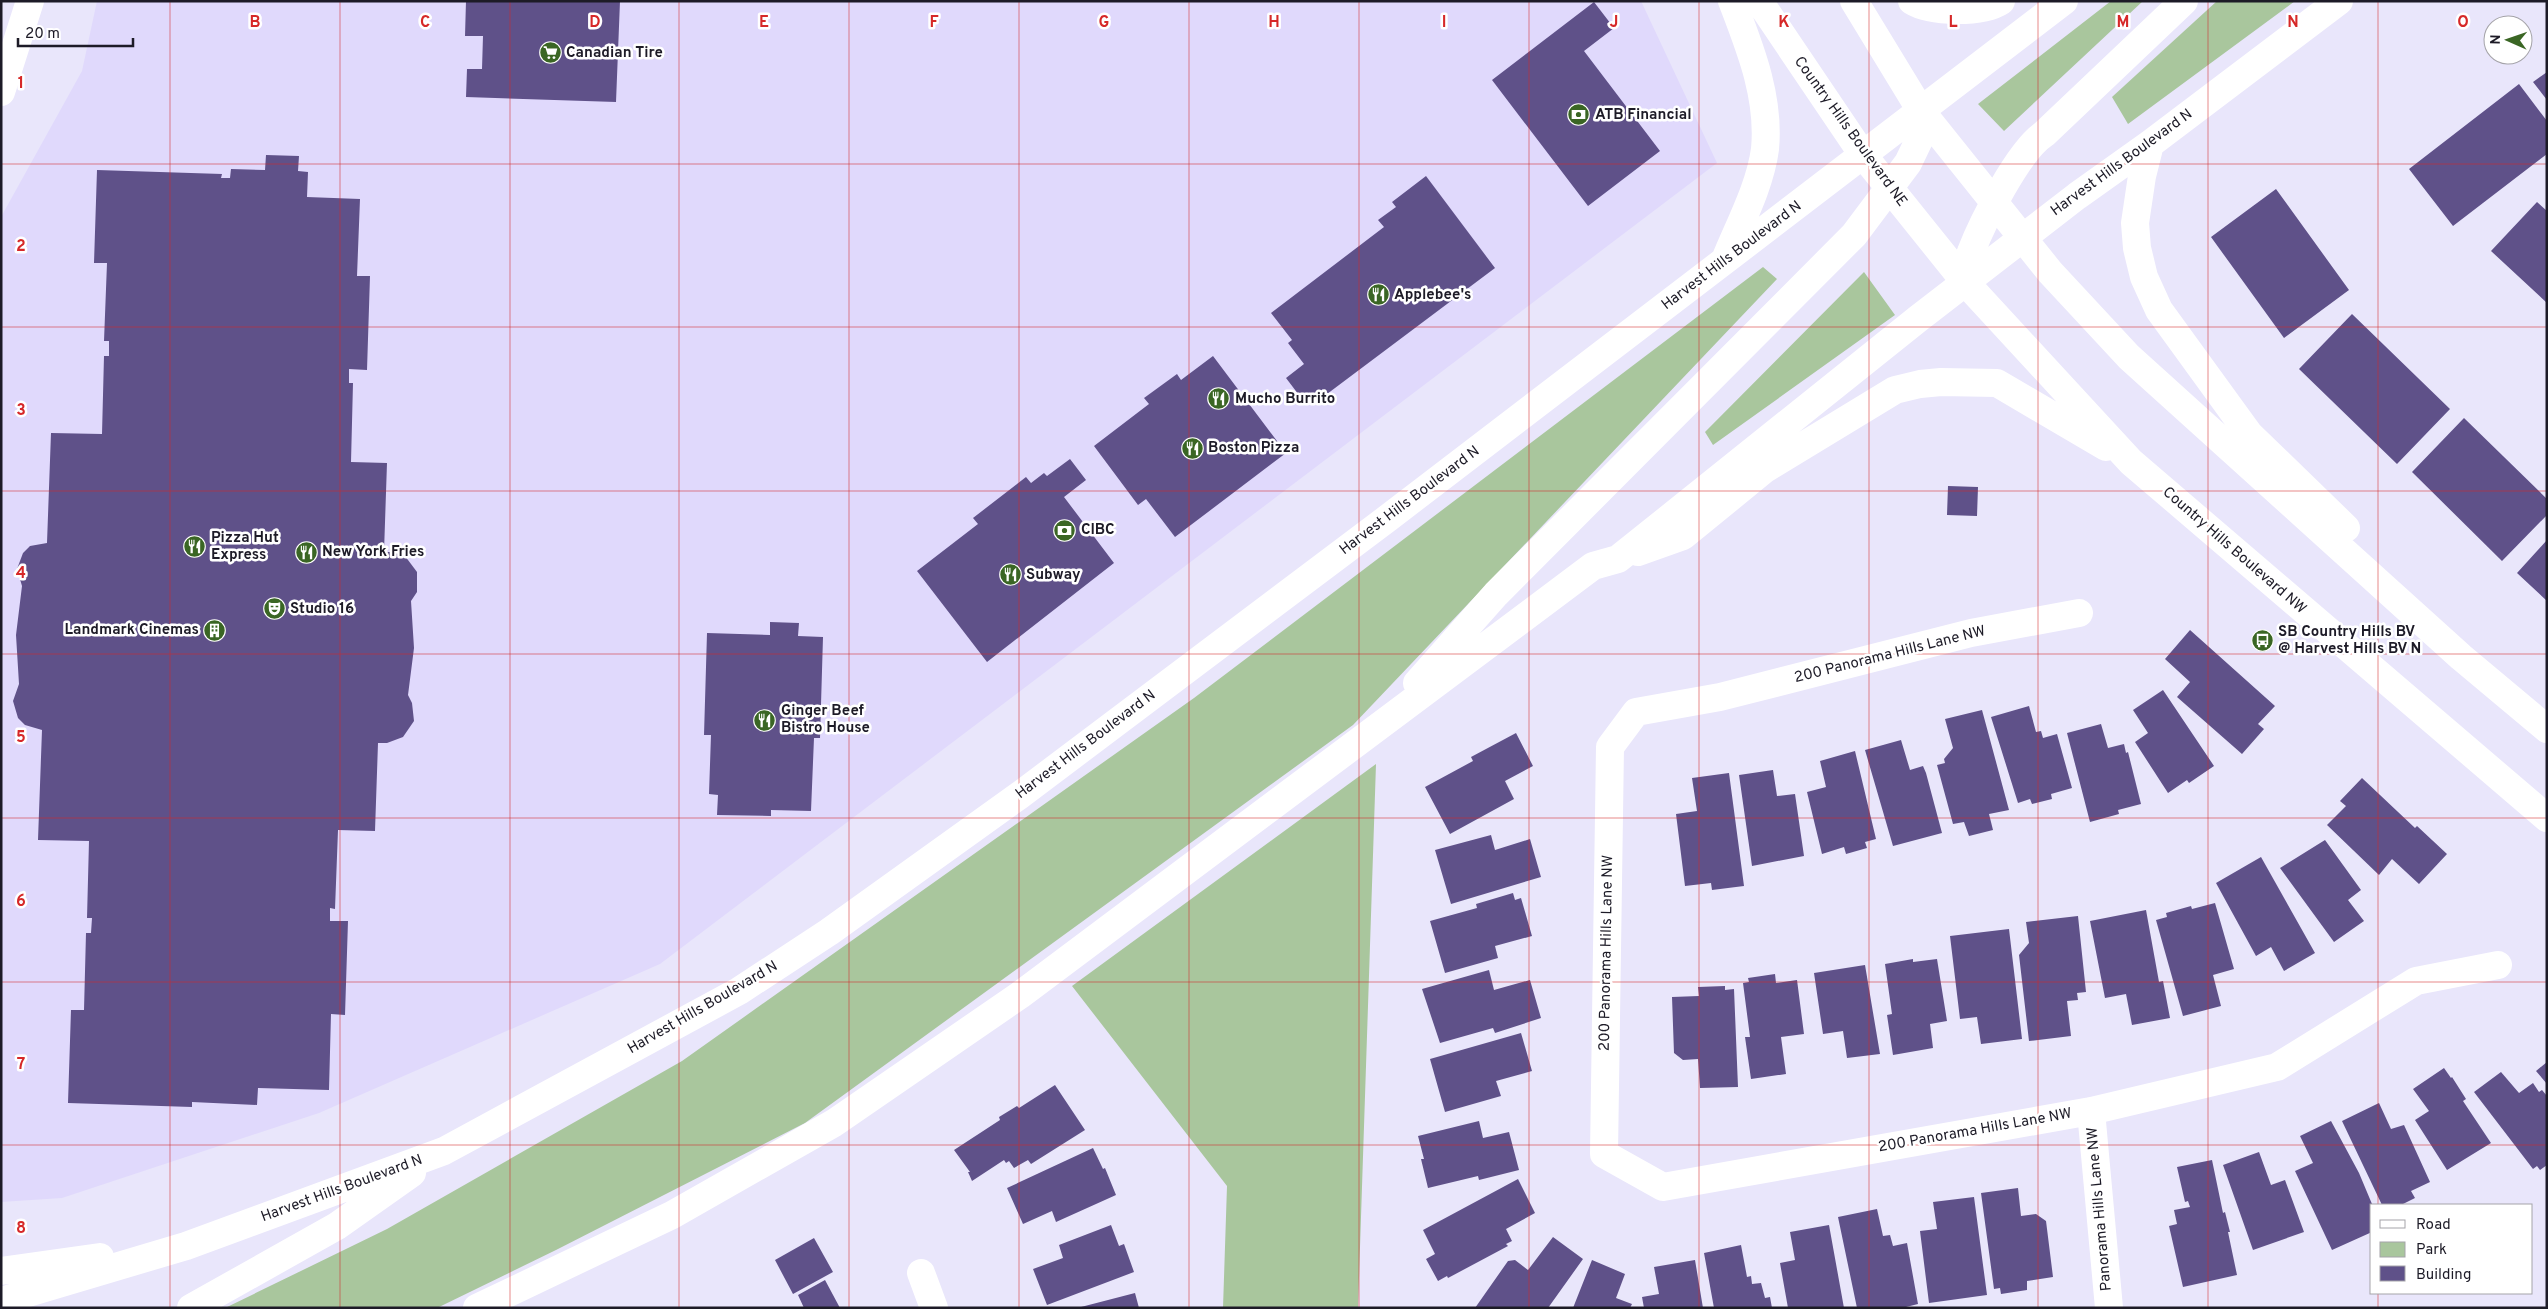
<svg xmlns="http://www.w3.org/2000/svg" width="2548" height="1309" viewBox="0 0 2548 1309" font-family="Overpass,sans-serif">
	<rect width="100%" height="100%" fill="#e9e6fb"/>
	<!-- built -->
	<path fill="#e0d9fc" d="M 97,1 L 1641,1 L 1717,163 L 660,964 L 319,1113 L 62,1198 L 1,1202 L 1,217 L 82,71 Z"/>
	<!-- green -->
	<path fill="#a9c69d" d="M 2111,1 L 2143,1 L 2004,131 L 1978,104 Z
		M 2217,1 L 2295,1 L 2128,124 L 2112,97 Z
		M 1763,267 L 1777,279 L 1353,725 L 805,1123 L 556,1250 L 437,1308 L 225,1308 L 387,1229 L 682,1061 L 1194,698 Z
		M 1864,272 L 1895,315 L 1713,445 L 1705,432 Z
		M 1376,764 L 1358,1308 L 1223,1308 L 1227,1186 L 1072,986 Z"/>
	<!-- building -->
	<path fill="#5f5189" d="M 466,1 L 620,1 L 616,102 L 466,97 L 467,69 L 482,69 L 483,36 L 465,36 Z
		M 1594,2 L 1614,28 L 1584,51 L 1660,151 L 1588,206 L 1492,80 Z
		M 2547,72 L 2547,100 L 2533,82 Z
		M 2519,84 L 2547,121 L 2547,154 L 2453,226 L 2409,169 Z
		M 266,155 L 299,156 L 298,171 L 308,172 L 307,197 L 360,199 L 357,276 L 370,276 L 367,370 L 349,369 L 349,383 L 353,383 L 351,462 L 387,463 L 384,552 L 395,552 L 405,556 L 417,572 L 417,592 L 411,601 L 414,648 L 408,695 L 412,703 L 414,721 L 403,737 L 387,743 L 378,743 L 375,831 L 338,830 L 335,909 L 330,908 L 330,921 L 348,921 L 345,1015 L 331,1014 L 329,1090 L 258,1088 L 257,1105 L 192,1102 L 192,1107 L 68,1103 L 71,1010 L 84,1010 L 86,933 L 91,933 L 92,918 L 87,918 L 89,841 L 38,840 L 42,730 L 25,725 L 18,718 L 13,701 L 19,684 L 16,635 L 22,586 L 17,569 L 23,553 L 30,546 L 47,543 L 51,433 L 102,434 L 104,356 L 109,356 L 109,341 L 104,341 L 107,263 L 94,263 L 97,170 L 222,174 L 221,178 L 230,178 L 231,169 L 265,170 Z
		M 1426,176 L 1495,268 L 1327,394 L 1323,389 L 1305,403 L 1286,378 L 1304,364 L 1288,343 L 1292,340 L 1271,313 L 1384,227 L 1378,220 L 1396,207 L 1392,202 Z
		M 2276,189 L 2349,290 L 2284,338 L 2211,237 Z
		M 2537,202 L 2547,211 L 2547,303 L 2491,251 Z
		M 2352,314 L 2450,409 L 2397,464 L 2299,369 Z
		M 1213,356 L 1286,453 L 1175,537 L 1146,499 L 1138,505 L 1094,446 L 1149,404 L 1144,398 L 1177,374 L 1181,380 Z
		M 2464,418 L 2547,499 L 2547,515 L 2502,561 L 2412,472 Z
		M 1070,459 L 1086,480 L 1064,497 L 1114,563 L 987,662 L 917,571 L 978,524 L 973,518 L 1026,477 L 1031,483 L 1044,473 L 1047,476 Z
		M 1948,486 L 1978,487 L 1977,516 L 1947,515 Z
		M 2547,540 L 2547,601 L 2517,573 Z
		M 770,622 L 799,623 L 798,636 L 823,637 L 820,738 L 814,738 L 811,811 L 771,810 L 771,816 L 717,815 L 718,795 L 709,794 L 711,735 L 704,735 L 707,633 L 770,635 Z
		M 2190,630 L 2275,706 L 2258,724 L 2264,729 L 2242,754 L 2177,697 L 2190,682 L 2165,659 Z
		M 2163,690 L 2214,766 L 2189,783 L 2187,780 L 2168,793 L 2135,742 L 2148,733 L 2133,710 Z
		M 2029,706 L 2036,732 L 2041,731 L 2043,738 L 2057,734 L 2072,788 L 2051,794 L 2052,799 L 2032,804 L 2030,799 L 2018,803 L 1991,717 Z
		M 1982,710 L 2009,810 L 1989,814 L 1993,830 L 1969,836 L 1964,822 L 1953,824 L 1937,765 L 1945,763 L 1944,759 L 1953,748 L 1945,719 Z
		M 2101,724 L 2108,748 L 2124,744 L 2126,753 L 2128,752 L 2141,804 L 2118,810 L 2119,814 L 2090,822 L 2067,733 Z
		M 1516,733 L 1533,766 L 1505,781 L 1514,799 L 1450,834 L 1425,787 L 1473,761 L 1471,757 Z
		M 1901,740 L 1910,770 L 1923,766 L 1926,773 L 1942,833 L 1893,846 L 1865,750 Z
		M 1855,751 L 1876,839 L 1865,842 L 1867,848 L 1846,854 L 1844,847 L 1822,854 L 1807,792 L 1826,787 L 1820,761 Z
		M 1773,770 L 1777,796 L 1795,794 L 1804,856 L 1752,866 L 1739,775 Z
		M 1729,773 L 1744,886 L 1712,890 L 1711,883 L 1685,886 L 1676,814 L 1697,811 L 1692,778 Z
		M 2362,778 L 2415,828 L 2417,826 L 2447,854 L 2419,884 L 2392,859 L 2379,875 L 2327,825 L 2346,806 L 2340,801 Z
		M 1491,835 L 1495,850 L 1530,839 L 1541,877 L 1451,904 L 1435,850 Z
		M 2325,840 L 2361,890 L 2348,900 L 2364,921 L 2334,942 L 2280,868 Z
		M 2261,857 L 2315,953 L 2284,971 L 2271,947 L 2256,956 L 2216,883 Z
		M 1513,893 L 1515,900 L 1521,898 L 1532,936 L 1495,946 L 1498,958 L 1445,973 L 1430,921 L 1477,908 L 1476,904 Z
		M 2215,903 L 2234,969 L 2213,975 L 2221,1006 L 2183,1016 L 2156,920 L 2167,917 L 2166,913 L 2191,906 L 2192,909 Z
		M 2146,910 L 2159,982 L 2163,981 L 2170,1018 L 2132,1025 L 2126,994 L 2105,998 L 2090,921 Z
		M 2078,916 L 2086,992 L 2077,993 L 2078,1000 L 2067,1001 L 2071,1036 L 2029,1041 L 2019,955 L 2029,943 L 2026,922 Z
		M 2009,929 L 2022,1039 L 1981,1044 L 1977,1017 L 1960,1019 L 1950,936 Z
		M 1913,959 L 1913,962 L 1937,959 L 1947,1021 L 1930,1024 L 1933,1048 L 1893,1055 L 1887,1015 L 1892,1014 L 1885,964 Z
		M 1865,965 L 1880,1054 L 1847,1058 L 1843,1031 L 1823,1034 L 1814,973 Z
		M 1489,970 L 1494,990 L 1530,980 L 1541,1018 L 1495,1033 L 1493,1028 L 1440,1043 L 1422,989 Z
		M 1775,974 L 1776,983 L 1797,980 L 1804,1034 L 1781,1037 L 1786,1074 L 1751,1079 L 1745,1037 L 1750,1037 L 1743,983 L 1749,982 L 1748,978 Z
		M 1725,986 L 1725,990 L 1734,989 L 1738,1087 L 1700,1088 L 1698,1059 L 1683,1060 L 1674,1053 L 1672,997 L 1699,996 L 1698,987 Z
		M 1521,1033 L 1532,1071 L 1496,1081 L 1501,1096 L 1445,1112 L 1430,1059 Z
		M 2547,1062 L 2547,1084 L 2536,1071 Z
		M 2444,1068 L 2451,1078 L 2452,1077 L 2466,1099 L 2463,1101 L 2491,1143 L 2447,1170 L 2415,1120 L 2429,1111 L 2413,1089 Z
		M 2501,1072 L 2519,1093 L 2533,1083 L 2539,1092 L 2542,1090 L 2547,1096 L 2547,1165 L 2540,1170 L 2537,1166 L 2533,1169 L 2474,1092 Z
		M 1055,1085 L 1085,1130 L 1031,1164 L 1028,1160 L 1014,1168 L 1009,1161 L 1006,1163 L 1004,1160 L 972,1181 L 968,1172 L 970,1172 L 954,1150 L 1000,1120 L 999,1117 L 1017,1106 L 1019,1108 Z
		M 2379,1103 L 2391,1129 L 2404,1125 L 2430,1182 L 2411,1191 L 2415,1198 L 2401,1205 L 2382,1205 L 2342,1121 Z
		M 1479,1121 L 1483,1138 L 1509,1132 L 1519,1170 L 1479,1180 L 1478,1176 L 1428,1188 L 1421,1159 L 1424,1159 L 1418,1136 Z
		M 2331,1121 L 2359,1173 L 2372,1204 L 2372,1232 L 2332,1250 L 2295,1171 L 2313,1163 L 2300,1136 Z
		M 1093,1148 L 1103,1169 L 1105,1168 L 1116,1195 L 1056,1222 L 1052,1211 L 1023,1224 L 1007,1188 Z
		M 2259,1152 L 2271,1185 L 2285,1180 L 2304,1232 L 2253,1250 L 2223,1165 Z
		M 2212,1160 L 2223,1213 L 2225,1212 L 2230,1232 L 2228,1232 L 2237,1275 L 2183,1287 L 2169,1226 L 2177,1224 L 2174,1210 L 2190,1207 L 2188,1201 L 2185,1202 L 2177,1167 Z
		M 1518,1179 L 1535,1213 L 1506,1229 L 1512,1241 L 1506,1244 L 1508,1246 L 1448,1278 L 1447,1276 L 1438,1281 L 1426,1259 L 1435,1254 L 1423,1230 Z
		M 2018,1188 L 2021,1216 L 2036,1214 L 2046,1221 L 2053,1277 L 2027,1281 L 2027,1290 L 2001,1294 L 2000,1288 L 1994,1289 L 1981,1193 Z
		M 1974,1197 L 1987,1295 L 1929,1303 L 1920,1231 L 1937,1229 L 1933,1202 Z
		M 1877,1209 L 1883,1236 L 1890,1235 L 1893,1246 L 1907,1243 L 1918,1304 L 1902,1308 L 1857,1308 L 1838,1217 Z
		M 1111,1225 L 1119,1246 L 1124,1244 L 1134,1272 L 1047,1305 L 1033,1269 L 1063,1258 L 1059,1245 Z
		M 1829,1225 L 1844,1308 L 1788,1308 L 1780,1263 L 1795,1260 L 1790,1232 Z
		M 1553,1237 L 1583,1259 L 1548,1308 L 1475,1308 L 1508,1261 L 1515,1260 L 1528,1270 Z
		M 814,1238 L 833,1272 L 793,1294 L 775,1260 Z
		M 1741,1245 L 1747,1277 L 1751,1276 L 1752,1284 L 1761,1283 L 1765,1298 L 1770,1297 L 1772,1308 L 1714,1308 L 1704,1253 Z
		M 1592,1260 L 1625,1274 L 1616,1298 L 1632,1304 L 1630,1308 L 1573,1308 Z
		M 1695,1260 L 1703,1308 L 1644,1308 L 1642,1297 L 1659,1294 L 1654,1267 Z
		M 825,1280 L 840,1308 L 804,1308 L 798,1295 Z
		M 1135,1293 L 1139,1308 L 1081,1308 L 1081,1307 Z"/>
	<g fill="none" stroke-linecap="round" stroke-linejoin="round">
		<!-- minor -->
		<path stroke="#fff" stroke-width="28" d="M 2079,613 L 1971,633 L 1720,697 L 1636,712 L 1610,747 L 1604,1154 L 1663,1187 L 2091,1111 L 2277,1067 L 2416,981 L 2498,965
			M 2091,1111 L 2109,1308
			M 921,1273 L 934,1308"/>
		<!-- tertiary -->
		<path stroke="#fff" stroke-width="28" d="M 1,92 L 30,1"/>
		<!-- secondary -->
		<path stroke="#fff" stroke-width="28" d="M 1759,1 L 1863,155 L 1965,282 L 2131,462 L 2547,818
			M 1854,1 L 1921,111 L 2050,272 L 2129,357 L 2461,657 L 2547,729
			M 1912,1 C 1931,13 1983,13 2001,1
			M 2150,144 L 2142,176 L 2135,223 L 2137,248 L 2144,277 L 2159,310 L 2249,434 L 2346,528
			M 1725,260 C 1739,225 1760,187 1765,149 C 1770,97 1750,48 1732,1
			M 1965,282 C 1967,273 1967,261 1971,252 C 1982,223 2019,150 2044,134 L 2184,1
			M 1638,552 L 1683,536 L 1765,469 L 1895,390 L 1920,384 L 1941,382 L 1997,383 L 2106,447
			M 1417,683 L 1496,594 L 1854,235 L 1908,163 L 1919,140 L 1921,111
			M 1,1271 L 100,1257
			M 1,1301 L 186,1246 L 444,1151 L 739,991 L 829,932 L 1020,795 L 1388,518 L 2064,1
			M 191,1308 L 337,1226 L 412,1173
			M 477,1308 L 672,1215 L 834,1123 L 1020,995 L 1593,566 L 1618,559 L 1919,318 L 2077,196 L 2150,144 L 2339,1"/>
	</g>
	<!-- grid -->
	<path fill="none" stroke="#d62828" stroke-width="1" stroke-opacity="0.55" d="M 170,1 L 170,1308M 340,1 L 340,1308M 510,1 L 510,1308M 679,1 L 679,1308M 849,1 L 849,1308M 1019,1 L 1019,1308M 1189,1 L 1189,1308M 1359,1 L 1359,1308M 1529,1 L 1529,1308M 1699,1 L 1699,1308M 1869,1 L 1869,1308M 2038,1 L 2038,1308M 2208,1 L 2208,1308M 2378,1 L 2378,1205M 1,164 L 2547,164M 1,327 L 2547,327M 1,491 L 2547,491M 1,654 L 2547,654M 1,818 L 2547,818M 1,982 L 2547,982M 1,1145 L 2547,1145M 2378,1293 L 2378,1308"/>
	<!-- icons -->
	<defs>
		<symbol id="supermarket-disc" viewBox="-11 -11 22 22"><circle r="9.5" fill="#3a6624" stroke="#fff"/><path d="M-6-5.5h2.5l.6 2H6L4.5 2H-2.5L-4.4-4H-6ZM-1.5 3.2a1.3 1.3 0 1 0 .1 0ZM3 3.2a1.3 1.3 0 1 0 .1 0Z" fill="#fff"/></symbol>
		<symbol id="bank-disc" viewBox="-11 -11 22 22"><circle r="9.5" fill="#3a6624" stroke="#fff"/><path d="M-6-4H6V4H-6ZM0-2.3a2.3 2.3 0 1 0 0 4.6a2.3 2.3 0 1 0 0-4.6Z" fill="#fff"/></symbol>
		<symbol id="restaurant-disc" viewBox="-11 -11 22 22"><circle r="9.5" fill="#3a6624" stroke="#fff"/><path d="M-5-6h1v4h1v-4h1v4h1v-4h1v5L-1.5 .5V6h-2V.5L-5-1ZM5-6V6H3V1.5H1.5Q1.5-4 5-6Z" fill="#fff"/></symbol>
		<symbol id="theatre-disc" viewBox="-11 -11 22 22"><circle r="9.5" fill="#3a6624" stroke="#fff"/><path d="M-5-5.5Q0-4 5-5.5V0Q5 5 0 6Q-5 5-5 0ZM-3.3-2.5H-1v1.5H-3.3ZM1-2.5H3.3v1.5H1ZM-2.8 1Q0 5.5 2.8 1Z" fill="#fff"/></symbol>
		<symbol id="building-disc" viewBox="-11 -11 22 22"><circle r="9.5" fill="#3a6624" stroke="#fff"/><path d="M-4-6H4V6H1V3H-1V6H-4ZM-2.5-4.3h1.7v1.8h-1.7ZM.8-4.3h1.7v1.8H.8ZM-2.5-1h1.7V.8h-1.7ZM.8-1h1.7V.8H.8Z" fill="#fff"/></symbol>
		<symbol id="bus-disc" viewBox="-11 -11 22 22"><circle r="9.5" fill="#3a6624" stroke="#fff"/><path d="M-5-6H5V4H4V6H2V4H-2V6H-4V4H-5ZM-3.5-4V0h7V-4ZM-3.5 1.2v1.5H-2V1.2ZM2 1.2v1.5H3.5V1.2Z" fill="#fff"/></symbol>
	</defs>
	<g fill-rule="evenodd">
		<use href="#supermarket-disc" x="538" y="40" width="25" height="25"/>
		<use href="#bank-disc" x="1566" y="102" width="25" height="25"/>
		<use href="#restaurant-disc" x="1366" y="282" width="25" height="25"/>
		<use href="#restaurant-disc" x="1206" y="386" width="25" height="25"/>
		<use href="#restaurant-disc" x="1180" y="436" width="25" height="25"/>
		<use href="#bank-disc" x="1052" y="518" width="25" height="25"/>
		<use href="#restaurant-disc" x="182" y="534" width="25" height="25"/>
		<use href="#restaurant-disc" x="294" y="540" width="25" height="25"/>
		<use href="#restaurant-disc" x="998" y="562" width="25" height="25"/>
		<use href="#theatre-disc" x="262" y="596" width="25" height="25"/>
		<use href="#building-disc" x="202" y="618" width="25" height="25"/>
		<use href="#bus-disc" x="2250" y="628" width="25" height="25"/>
		<use href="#restaurant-disc" x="752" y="708" width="25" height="25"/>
	</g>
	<g text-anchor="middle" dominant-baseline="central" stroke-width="5" stroke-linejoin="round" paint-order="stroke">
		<!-- poi labels -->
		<g font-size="15" font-weight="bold" fill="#1d1b27" stroke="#fff" text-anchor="start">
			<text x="566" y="53">Canadian Tire</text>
			<text x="1595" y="115">ATB Financial</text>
			<text x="1394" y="295">Applebee's</text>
			<text x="1235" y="399">Mucho Burrito</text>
			<text x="1208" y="448">Boston Pizza</text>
			<text x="1081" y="530">CIBC</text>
			<text x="211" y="538">Pizza Hut<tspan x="211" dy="17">Express</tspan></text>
			<text x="322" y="552">New York Fries</text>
			<text x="1026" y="575">Subway</text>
			<text x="290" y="609">Studio 16</text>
			<text x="199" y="630" text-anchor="end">Landmark Cinemas</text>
			<text x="2278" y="632">SB Country Hills BV<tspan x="2278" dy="17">@ Harvest Hills BV N</tspan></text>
			<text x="781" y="711">Ginger Beef<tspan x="781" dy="17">Bistro House</tspan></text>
		</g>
		<!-- street labels -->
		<g font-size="15" fill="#1d1b27" stroke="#fff">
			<text transform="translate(1850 132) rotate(54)">Country Hills Boulevard NE</text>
			<text transform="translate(2122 163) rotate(-36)">Harvest Hills Boulevard N</text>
			<text transform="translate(1732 256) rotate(-37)">Harvest Hills Boulevard N</text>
			<text transform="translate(1410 501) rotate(-37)">Harvest Hills Boulevard N</text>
			<text transform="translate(2234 551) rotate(41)">Country Hills Boulevard NW</text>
			<text transform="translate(1890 655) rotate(-14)">200 Panorama Hills Lane NW</text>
			<text transform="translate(1086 745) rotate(-37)">Harvest Hills Boulevard N</text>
			<text transform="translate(1607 953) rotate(-89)">200 Panorama Hills Lane NW</text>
			<text transform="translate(703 1008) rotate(-30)">Harvest Hills Boulevard N</text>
			<text transform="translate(1975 1131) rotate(-10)">200 Panorama Hills Lane NW</text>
			<text transform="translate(342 1189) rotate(-20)">Harvest Hills Boulevard N</text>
			<text transform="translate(2100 1209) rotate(-95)">Panorama Hills Lane NW</text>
		</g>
	</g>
	<g font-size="16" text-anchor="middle" font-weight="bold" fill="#d62828" stroke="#fff" stroke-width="5" stroke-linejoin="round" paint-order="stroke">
		<text x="255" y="27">B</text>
		<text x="425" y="27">C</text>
		<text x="595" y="27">D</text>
		<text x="764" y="27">E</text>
		<text x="934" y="27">F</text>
		<text x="1104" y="27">G</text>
		<text x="1274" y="27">H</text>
		<text x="1444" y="27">I</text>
		<text x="1614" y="27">J</text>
		<text x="1784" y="27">K</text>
		<text x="1953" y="27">L</text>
		<text x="2123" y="27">M</text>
		<text x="2293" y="27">N</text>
		<text x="2463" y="27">O</text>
		<text x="21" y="88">1</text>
		<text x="21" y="251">2</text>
		<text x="21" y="415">3</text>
		<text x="21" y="578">4</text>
		<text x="21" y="742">5</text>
		<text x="21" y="906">6</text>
		<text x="21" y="1069">7</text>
		<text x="21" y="1233">8</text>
	</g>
	<!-- border -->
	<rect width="2548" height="1309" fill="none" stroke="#1d1b27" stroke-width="5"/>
	<!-- legend -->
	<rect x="2370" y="1204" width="162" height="90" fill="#ffffff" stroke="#a5a4a9"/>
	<rect x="2380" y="1220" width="25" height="8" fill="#ffffff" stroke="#a5a4a9"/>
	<text x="2416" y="1229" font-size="15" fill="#1d1b27">Road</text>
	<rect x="2380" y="1242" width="25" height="15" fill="#a9c69d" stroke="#a5a4a9"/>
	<text x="2416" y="1254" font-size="15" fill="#1d1b27">Park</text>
	<rect x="2380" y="1266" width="25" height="15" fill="#5f5189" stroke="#a5a4a9"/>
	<text x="2416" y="1279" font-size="15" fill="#1d1b27">Building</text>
	<!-- north arrow -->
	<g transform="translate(2508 40) rotate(272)"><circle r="24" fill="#ffffff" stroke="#a5a4a9"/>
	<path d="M0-4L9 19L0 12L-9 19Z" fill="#3a6624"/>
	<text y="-8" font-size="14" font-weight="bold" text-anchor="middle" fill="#1d1b27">N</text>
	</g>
	<!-- scale -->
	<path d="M18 38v8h115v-8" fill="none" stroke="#1d1b27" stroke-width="2.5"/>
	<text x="25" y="38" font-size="15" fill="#1d1b27" stroke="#ffffff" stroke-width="4" paint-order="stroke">20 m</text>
</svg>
